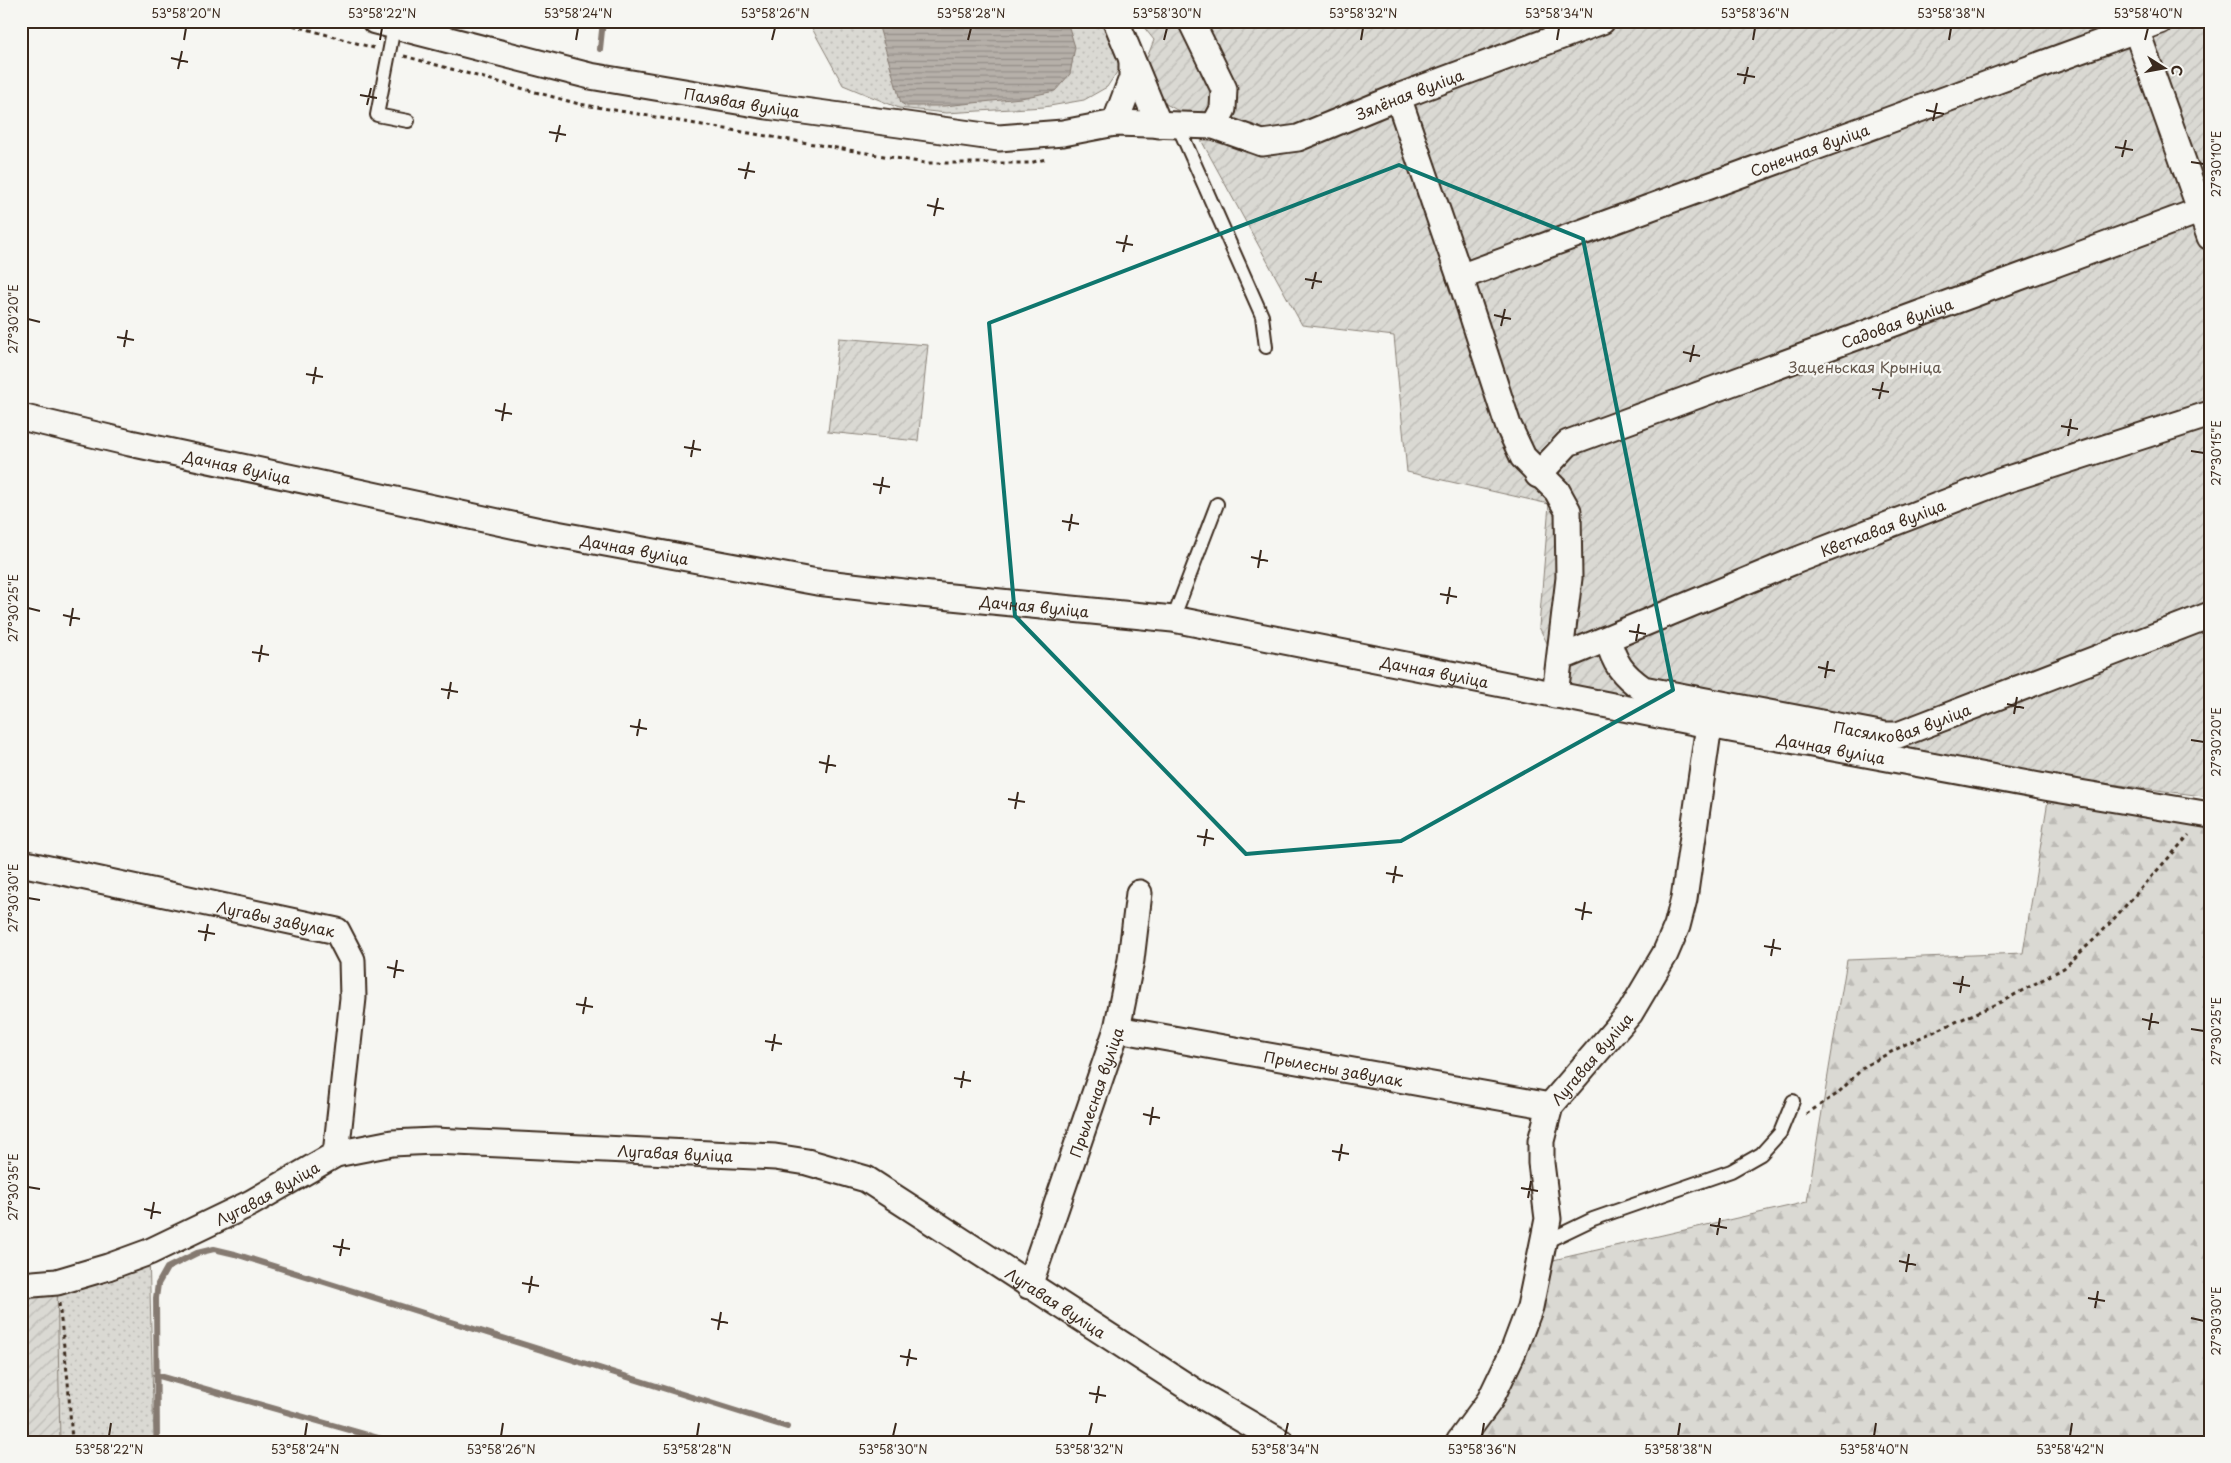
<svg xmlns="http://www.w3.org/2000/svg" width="2231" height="1463" viewBox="0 0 2231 1463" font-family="'Playpen Sans',sans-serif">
	<defs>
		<pattern id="grass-dots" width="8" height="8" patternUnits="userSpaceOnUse" patternTransform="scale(1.25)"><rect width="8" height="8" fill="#dad9d3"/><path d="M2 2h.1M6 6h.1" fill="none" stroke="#bcbab5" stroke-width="1.8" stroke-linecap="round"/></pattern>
		<pattern id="forest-firs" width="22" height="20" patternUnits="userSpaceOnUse" patternTransform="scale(1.25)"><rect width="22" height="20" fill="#dad9d3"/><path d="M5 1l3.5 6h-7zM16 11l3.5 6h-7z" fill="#bcbab5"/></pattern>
		<pattern id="garden-furrows" width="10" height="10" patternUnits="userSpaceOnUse" patternTransform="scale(1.25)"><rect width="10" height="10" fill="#dad9d3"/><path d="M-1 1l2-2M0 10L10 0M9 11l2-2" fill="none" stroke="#bcbab5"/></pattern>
		<pattern id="water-rules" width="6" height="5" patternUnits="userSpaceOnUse" patternTransform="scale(1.25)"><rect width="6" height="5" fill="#b6b0a9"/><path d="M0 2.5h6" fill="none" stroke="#958f89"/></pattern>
	</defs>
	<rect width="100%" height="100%" fill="#f6f6f2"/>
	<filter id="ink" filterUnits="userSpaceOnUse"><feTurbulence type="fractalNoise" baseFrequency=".02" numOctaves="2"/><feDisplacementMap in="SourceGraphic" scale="10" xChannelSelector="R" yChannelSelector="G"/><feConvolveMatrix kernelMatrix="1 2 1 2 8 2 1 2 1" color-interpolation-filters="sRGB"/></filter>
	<g filter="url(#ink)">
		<!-- grass -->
		<path fill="url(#grass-dots)" stroke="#8a8278" d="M 808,21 L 1116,21 L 1125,42 L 1119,69 L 1107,87 L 1084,100 L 1044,107 L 946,113 L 899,108 L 843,85 Z
			M 149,1252 L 154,1442 L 21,1442 L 57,1282 Z"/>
		<!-- forest -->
		<path fill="url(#forest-firs)" stroke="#8a8278" d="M 2050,788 L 2210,815 L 2210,1442 L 1459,1442 L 1540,1263 L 1807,1202 L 1847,960 L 2023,953 Z"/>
		<!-- garden -->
		<path fill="url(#garden-furrows)" stroke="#8a8278" d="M 1139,21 L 2210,21 L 2210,797 L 2051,776 L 1549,686 L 1551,651 L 1539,627 L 1549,504 L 1407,472 L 1394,336 L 1302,325 L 1188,116 L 1153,97 L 1141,73 L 1154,40 Z
			M 839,338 L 928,345 L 918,441 L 828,432 Z
			M 21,1274 L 57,1282 L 60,1442 L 21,1442 Z"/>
		<!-- water -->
		<path fill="url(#water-rules)" stroke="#857a71" d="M 886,21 L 1067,21 L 1075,47 L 1070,74 L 1055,91 L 1021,98 L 944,106 L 906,106 L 901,103 L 879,27 Z"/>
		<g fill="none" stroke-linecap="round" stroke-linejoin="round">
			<!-- stream -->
			<path stroke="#857a71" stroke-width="6" d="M 600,49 L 603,21
				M 156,1375 L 392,1442
				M 157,1442 L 156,1298 L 158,1284 L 167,1268 L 197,1253 L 214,1249 L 235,1254 L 787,1427"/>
			<defs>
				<path id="lane" d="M 394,27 L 377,115 L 408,121
					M 1178,126 L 1262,316 L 1266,347
					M 1173,619 L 1217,504
					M 1543,1243 L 1593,1219 L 1731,1171 L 1761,1154 L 1780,1133 L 1793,1101"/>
				<g id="street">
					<path id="s1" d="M 375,21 L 590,76 L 767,106 L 899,124 L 999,138 L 1063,133 L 1115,123 L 1214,126 L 1262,143 L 1298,138 L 1398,97 L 1602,21"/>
					<path d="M 1116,21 L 1159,125"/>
					<path d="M 1191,21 L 1224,89 L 1223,109 L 1214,126"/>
					<path d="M 2133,21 L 2210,237"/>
					<path d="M 1398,97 L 1460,277 L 1508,425 L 1523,457 L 1557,491 L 1568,511 L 1569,578 L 1555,695"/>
					<path d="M 1115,123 L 1132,78 L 1132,61"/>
					<path id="s2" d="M 1460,277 L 2160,21"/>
					<path id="s3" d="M 21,417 L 130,443 L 540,531 L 817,582 L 921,594 L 1173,619 L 1709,725 L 2050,788 L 2210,815"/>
					<path id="s4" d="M 1538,475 L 1568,443 L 2210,207"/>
					<path id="s5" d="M 1608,639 C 1614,663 1622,674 1643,689 L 1885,735 L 1898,735 L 2210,615"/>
					<path id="s6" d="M 1560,658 L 1792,562 L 2002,481 L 2210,414"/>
					<path id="s7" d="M 21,863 L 337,931 L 352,960 L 353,998 L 336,1154"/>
					<path id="s8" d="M 1117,1029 L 1550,1106"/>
					<path id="s9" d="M 21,1285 L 57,1282 L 108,1267 L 149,1252 L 251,1203 L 336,1154 L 392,1143 L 434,1141 L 775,1157 L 807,1162 L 866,1179 L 1197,1393 L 1281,1442"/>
					<path id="s10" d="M 1029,1286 L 1117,1029 L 1131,960 L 1139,893"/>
					<path id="s11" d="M 1459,1442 L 1490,1400 L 1513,1352 L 1530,1307 L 1548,1219 L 1541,1163 L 1541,1141 L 1550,1106 L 1630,1013 L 1665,954 L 1677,926 L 1684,899 L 1709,725"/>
				</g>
			</defs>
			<!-- lane casing -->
			<use href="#lane" stroke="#3b2a1e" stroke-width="16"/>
			<!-- street casing -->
			<use href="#street" stroke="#3b2a1e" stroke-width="29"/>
			<!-- path -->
			<path stroke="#3b2a1e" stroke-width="3" stroke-dasharray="4 4" stroke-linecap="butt" d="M 278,21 L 374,48
				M 404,56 L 579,104 L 925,163 L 1029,163 L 1046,159
				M 1806,1114 L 1837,1094 L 1865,1066 L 1906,1044 L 2003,1001 L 2064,968 L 2101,933 L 2189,835
				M 59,1303 L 68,1381 L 72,1442"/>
			<!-- lane -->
			<use href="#lane" stroke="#f6f6f2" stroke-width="12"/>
			<!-- street -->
			<use href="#street" stroke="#f6f6f2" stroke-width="25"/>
		</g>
	</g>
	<!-- marked area -->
	<path fill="none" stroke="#0f766e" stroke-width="4" stroke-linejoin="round" d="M 1399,165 L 1583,239 L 1673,690 L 1401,841 L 1246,854 L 1015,616 L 989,323 Z"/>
	<!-- ticks -->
	<path fill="none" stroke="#3b2a1e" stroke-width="2" d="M 184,40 L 186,28M 380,40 L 382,28M 576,40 L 578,28M 772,40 L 775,28M 968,40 L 971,28M 1164,40 L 1167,28M 1361,40 L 1363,28M 1557,40 L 1559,28M 1753,40 L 1755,28M 1949,40 L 1951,28M 2145,40 L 2148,28M 171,58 L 188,62M 178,69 L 182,51M 1737,74 L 1755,77M 1744,84 L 1748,67M 360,95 L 377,98M 367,105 L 371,88M 1926,110 L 1944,114M 1933,121 L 1937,103M 549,132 L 566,135M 556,142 L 560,125M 2115,147 L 2133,150M 2122,157 L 2126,140M 2191,162 L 2204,164M 738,169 L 755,172M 745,179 L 749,162M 927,205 L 944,209M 934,216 L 938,198M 1116,242 L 1133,245M 1123,252 L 1127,235M 1305,279 L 1322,282M 1312,289 L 1316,272M 1494,315 L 1511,319M 28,319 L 40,322M 1501,326 L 1505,309M 117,337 L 134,340M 124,347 L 127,330M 1683,352 L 1700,356M 1690,362 L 1694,345M 306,374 L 323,377M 313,384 L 316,367M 1872,389 L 1889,392M 1879,399 L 1883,382M 495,410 L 512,414M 502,421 L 505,403M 2061,426 L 2078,429M 2068,436 L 2071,419M 684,447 L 701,450M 2191,451 L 2204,453M 691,457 L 694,440M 873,484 L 890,487M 880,494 L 883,477M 1062,521 L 1079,524M 1069,531 L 1072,514M 1251,557 L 1268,561M 1258,568 L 1261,550M 1440,594 L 1457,597M 1447,604 L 1450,587M 28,608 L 40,611M 63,615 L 80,619M 70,626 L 73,608M 1629,631 L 1646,634M 1636,641 L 1639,624M 252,652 L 269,655M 259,662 L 262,645M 1818,667 L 1835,671M 1825,678 L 1828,661M 441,689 L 458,692M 448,699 L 451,682M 2007,704 L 2024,708M 2014,714 L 2017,697M 630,726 L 647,729M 637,736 L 640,719M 2191,740 L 2204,742M 819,762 L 836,766M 826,773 L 829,755M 1008,799 L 1025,802M 1015,809 L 1018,792M 1197,836 L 1214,839M 1204,846 L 1207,829M 1386,873 L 1403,876M 1393,883 L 1396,866M 28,898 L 40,900M 1575,909 L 1592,913M 1582,920 L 1585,902M 198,931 L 215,934M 205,941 L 208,924M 1764,946 L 1781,949M 1771,956 L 1774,939M 387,967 L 404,971M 394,978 L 397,960M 1953,983 L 1970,986M 1960,993 L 1963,976M 576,1004 L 593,1007M 583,1014 L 586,997M 2142,1019 L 2159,1023M 2191,1029 L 2204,1031M 2149,1030 L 2152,1013M 765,1041 L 782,1044M 772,1051 L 775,1034M 954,1078 L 971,1081M 961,1088 L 964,1071M 1143,1114 L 1160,1118M 1150,1125 L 1153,1107M 1332,1151 L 1349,1154M 1339,1161 L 1342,1144M 28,1187 L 40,1189M 1521,1188 L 1538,1191M 1528,1198 L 1531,1181M 144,1209 L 161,1213M 151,1219 L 154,1202M 1710,1225 L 1727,1228M 1717,1235 L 1720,1218M 333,1246 L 350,1249M 340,1256 L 343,1239M 1899,1261 L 1916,1265M 1906,1272 L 1909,1254M 522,1283 L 539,1286M 529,1293 L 532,1276M 2088,1298 L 2105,1301M 2095,1308 L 2098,1291M 2191,1318 L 2204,1321M 711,1319 L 728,1323M 718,1330 L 721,1312M 900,1356 L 917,1359M 907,1366 L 910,1349M 1089,1393 L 1106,1396M 1096,1403 L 1099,1386M 109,1436 L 111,1423M 305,1436 L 307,1423M 501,1436 L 503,1423M 697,1436 L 699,1423M 893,1436 L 896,1423M 1089,1436 L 1092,1423M 1285,1436 L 1288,1423M 1482,1436 L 1484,1423M 1678,1436 L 1680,1423M 1874,1436 L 1876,1423M 2070,1436 L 2072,1423"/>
	<g text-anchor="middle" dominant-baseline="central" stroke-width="4.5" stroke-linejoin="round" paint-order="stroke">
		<!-- street labels -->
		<g font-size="15" fill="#3b2a1e" stroke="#f6f6f2">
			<text stroke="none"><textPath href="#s1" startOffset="1059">Зялёная вуліца</textPath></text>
			<text stroke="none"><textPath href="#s1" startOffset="376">Палявая вуліца</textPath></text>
			<text stroke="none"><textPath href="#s2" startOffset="372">Сонечная вуліца</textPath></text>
			<text stroke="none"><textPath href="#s4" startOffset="394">Садовая вуліца</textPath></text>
			<text stroke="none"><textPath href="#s3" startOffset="222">Дачная вуліца</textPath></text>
			<text stroke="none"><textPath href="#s6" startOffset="348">Кветкавая вуліца</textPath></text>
			<text stroke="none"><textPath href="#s3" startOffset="628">Дачная вуліца</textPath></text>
			<text stroke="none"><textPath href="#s3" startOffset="1032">Дачная вуліца</textPath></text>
			<text stroke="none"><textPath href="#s3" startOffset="1438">Дачная вуліца</textPath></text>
			<text stroke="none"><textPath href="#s5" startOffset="328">Пасялковая вуліца</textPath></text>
			<text stroke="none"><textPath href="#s3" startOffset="1842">Дачная вуліца</textPath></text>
			<text stroke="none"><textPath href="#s7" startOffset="261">Лугавы завулак</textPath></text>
			<text stroke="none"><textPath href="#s11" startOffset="421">Лугавая вуліца</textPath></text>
			<text stroke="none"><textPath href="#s8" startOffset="220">Прылесны завулак</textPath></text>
			<text stroke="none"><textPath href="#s10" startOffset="205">Прылесная вуліца</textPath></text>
			<text stroke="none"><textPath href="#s9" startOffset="685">Лугавая вуліца</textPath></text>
			<text stroke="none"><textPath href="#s9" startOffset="265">Лугавая вуліца</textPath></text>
			<text stroke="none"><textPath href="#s9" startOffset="1105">Лугавая вуліца</textPath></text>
		</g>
		<!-- park labels -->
		<g font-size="15" fill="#63564b" stroke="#f6f6f2">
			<text x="1865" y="366">Заценьская Крыніца</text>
		</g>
	</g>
	<!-- margin -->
	<rect width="2231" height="1463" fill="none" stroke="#f6f6f2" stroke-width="55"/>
	<!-- north arrow -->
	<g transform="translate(2164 68) rotate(101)" stroke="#f6f6f2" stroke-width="4" paint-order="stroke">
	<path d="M0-4L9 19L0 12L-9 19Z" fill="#3b2a1e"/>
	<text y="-8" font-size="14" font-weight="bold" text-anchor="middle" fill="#3b2a1e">С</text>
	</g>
	<rect x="28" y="28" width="2176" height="1408" fill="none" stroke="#3b2a1e" stroke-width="2"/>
	<g font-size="12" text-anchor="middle" fill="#3b2a1e">
		<text x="186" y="18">53°58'20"N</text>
		<text x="382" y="18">53°58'22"N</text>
		<text x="578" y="18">53°58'24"N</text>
		<text x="775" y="18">53°58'26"N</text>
		<text x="971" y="18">53°58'28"N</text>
		<text x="1167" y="18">53°58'30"N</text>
		<text x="1363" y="18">53°58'32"N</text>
		<text x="1559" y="18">53°58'34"N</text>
		<text x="1755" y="18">53°58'36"N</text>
		<text x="1951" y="18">53°58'38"N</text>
		<text x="2148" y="18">53°58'40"N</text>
		<text transform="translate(2217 164) rotate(-90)" y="4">27°30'10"E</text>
		<text transform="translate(14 319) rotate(-90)" y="4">27°30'20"E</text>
		<text transform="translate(2217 453) rotate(-90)" y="4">27°30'15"E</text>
		<text transform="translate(14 608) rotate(-90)" y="4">27°30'25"E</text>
		<text transform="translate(2217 742) rotate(-90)" y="4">27°30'20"E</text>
		<text transform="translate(14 898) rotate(-90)" y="4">27°30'30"E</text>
		<text transform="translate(2217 1031) rotate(-90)" y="4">27°30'25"E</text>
		<text transform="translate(14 1187) rotate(-90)" y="4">27°30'35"E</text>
		<text transform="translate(2217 1321) rotate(-90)" y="4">27°30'30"E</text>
		<text x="109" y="1454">53°58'22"N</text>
		<text x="305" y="1454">53°58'24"N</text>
		<text x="501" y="1454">53°58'26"N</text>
		<text x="697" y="1454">53°58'28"N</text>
		<text x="893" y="1454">53°58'30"N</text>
		<text x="1089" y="1454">53°58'32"N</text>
		<text x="1285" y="1454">53°58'34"N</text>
		<text x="1482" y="1454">53°58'36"N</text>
		<text x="1678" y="1454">53°58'38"N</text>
		<text x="1874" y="1454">53°58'40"N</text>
		<text x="2070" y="1454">53°58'42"N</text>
	</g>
</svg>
